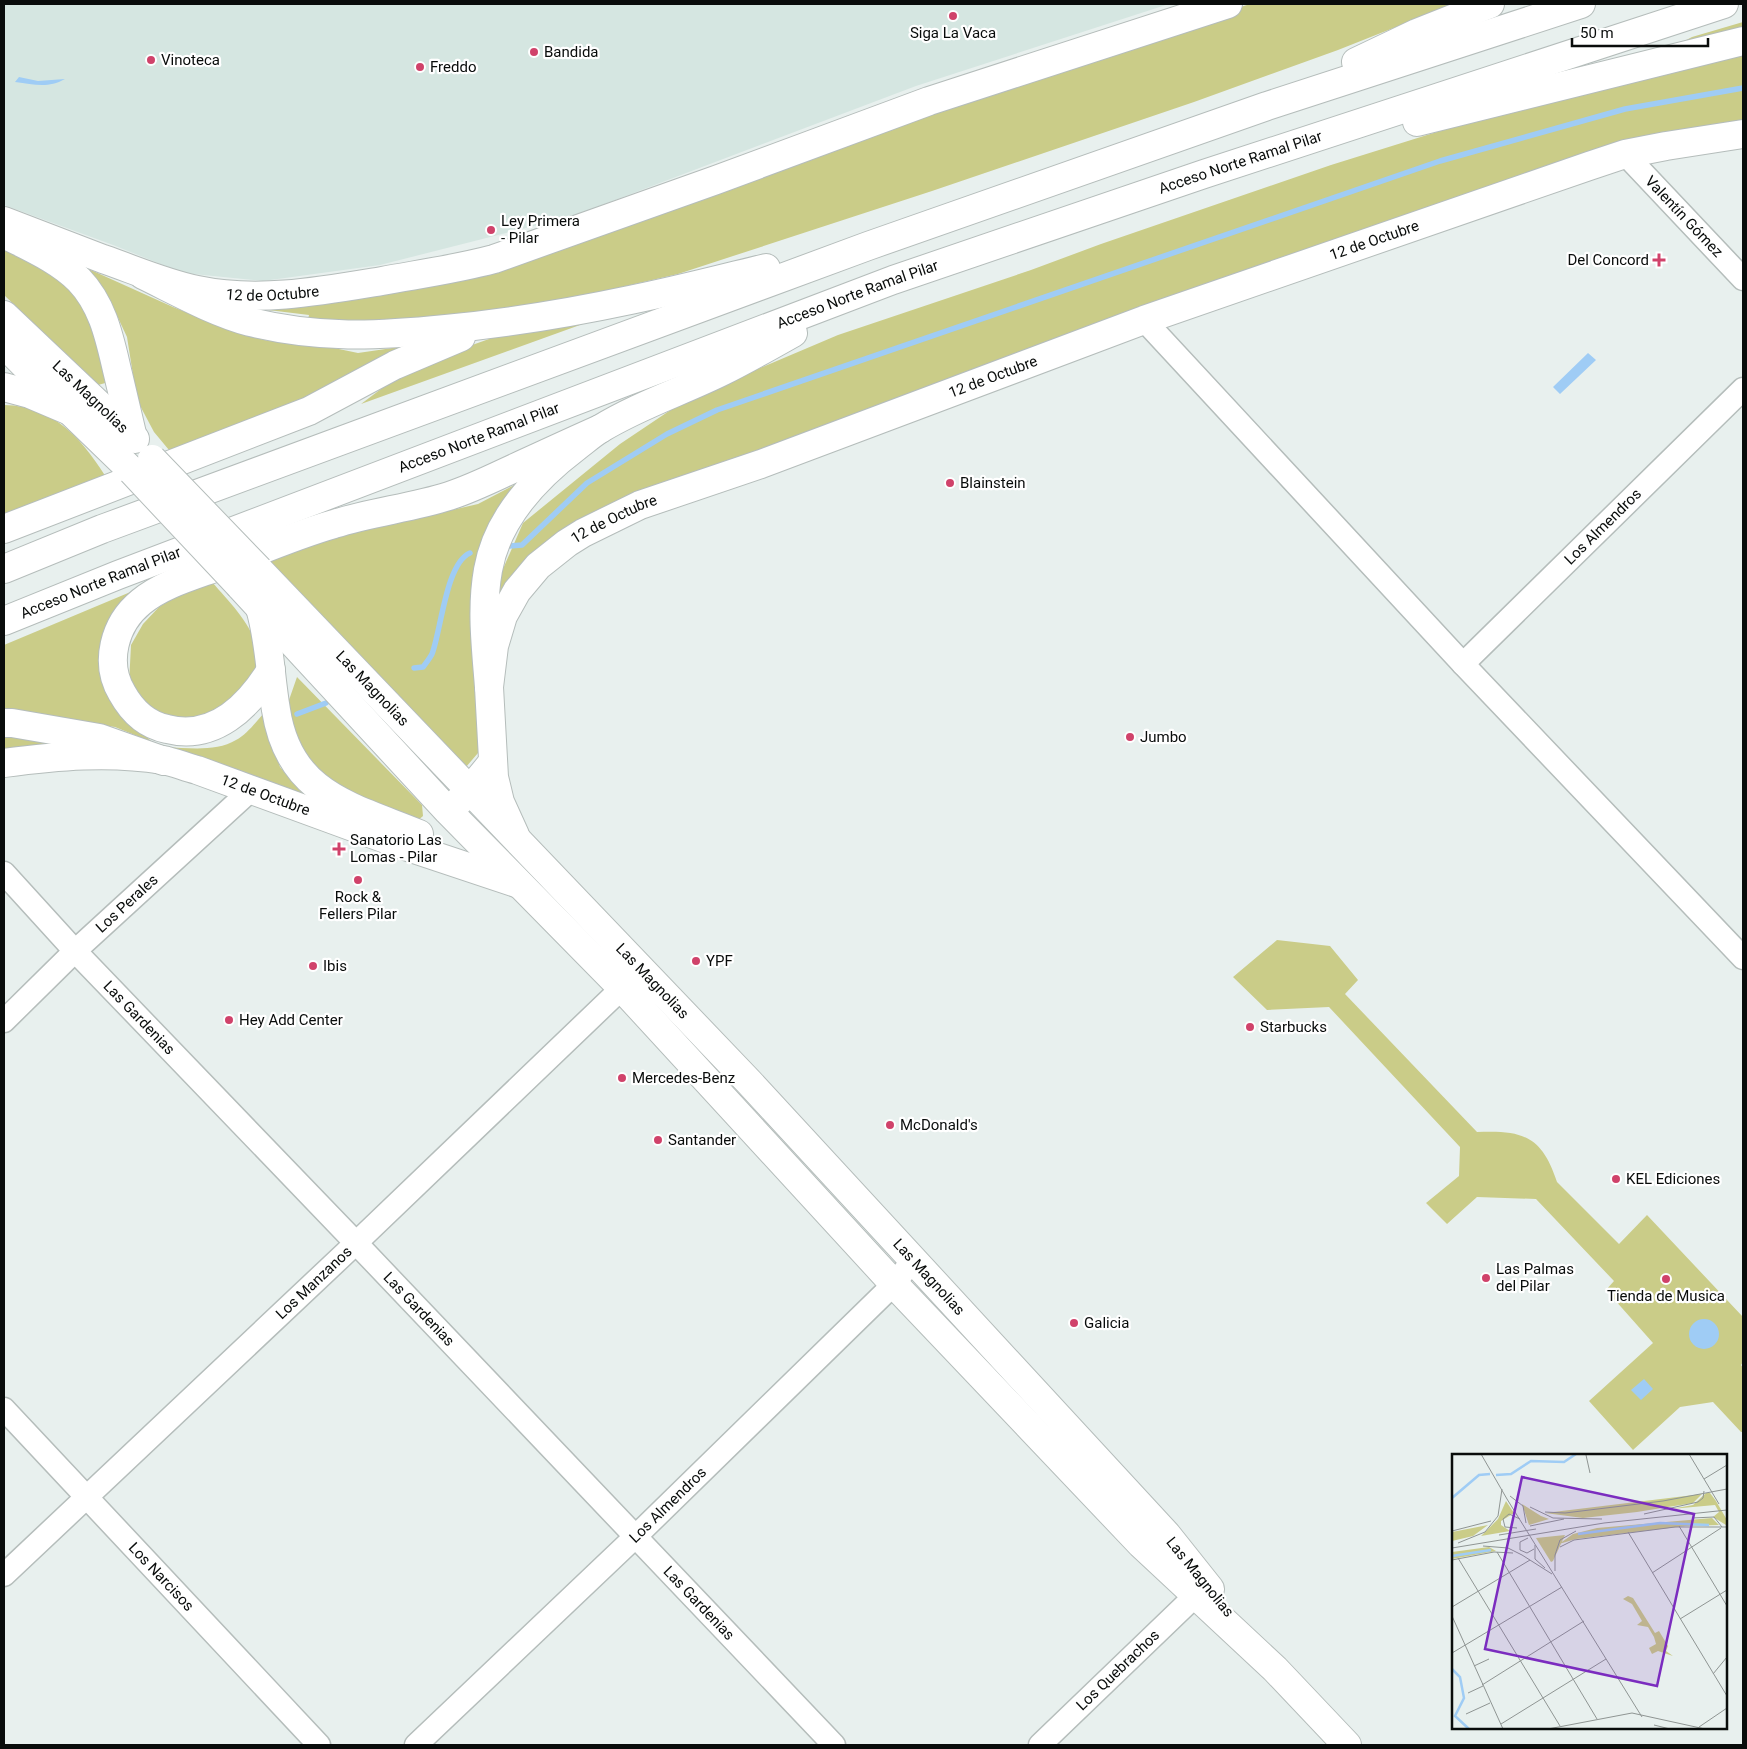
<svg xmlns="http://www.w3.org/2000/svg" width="1747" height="1749" viewBox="0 0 1747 1749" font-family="Roboto,sans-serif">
	<rect width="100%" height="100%" fill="#e8f0ee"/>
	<!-- built -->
	<path fill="#d5e6e1" d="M 4,4 L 1169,4 L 916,86 L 573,216 L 380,265 L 263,281 L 183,273 L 113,245 L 4,205 Z"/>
	<!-- green -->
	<path fill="#cacc88" d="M 1250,4 L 1454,4 L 1338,50 L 1194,102 L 932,191 L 678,274 L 583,296 L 526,306 L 370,328 L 307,323 L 309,315 L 229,305 L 307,305 Z
		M 1743,22 L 1743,34 L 1677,45 L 1692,37 Z
		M 1743,53 L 1743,125 L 651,490 L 496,608 L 499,578 L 523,523 L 620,444 L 687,399 L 838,335 L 1031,270 L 1101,244 L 1331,165 L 1488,116 Z
		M 4,248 L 59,278 L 82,305 L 96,328 L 109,382 L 98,385 L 4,295 Z
		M 62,257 L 173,307 L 226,328 L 264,340 L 334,348 L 358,353 L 413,345 L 363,373 L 174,456 L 154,432 L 137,400 L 127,337 L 112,305 L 92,276 Z
		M 591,321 L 361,404 L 385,386 L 461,349 L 503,334 Z
		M 4,405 C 57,406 84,442 110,483 L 4,522 Z
		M 539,472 L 491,528 L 478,753 L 466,767 L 267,560 L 335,537 L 478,504 Z
		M 212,582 C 239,613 279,650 245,692 C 238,701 213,714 203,721 L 155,715 L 129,684 L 131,645 L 143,624 L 159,607 L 191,587 Z
		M 140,588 L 116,611 L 131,722 L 152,742 L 115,727 L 4,710 L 4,645 Z
		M 297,677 L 422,805 L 423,816 L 416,822 L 334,786 L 312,764 L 299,745 L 291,721 L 289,700 Z
		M 264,713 L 280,767 L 303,794 L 166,747 C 188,748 216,752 236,740 C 247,734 255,723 264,713 Z
		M 4,733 L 74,741 L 4,753 Z
		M 1277,940 L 1330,946 L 1358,980 L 1345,994 L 1477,1132 C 1523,1130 1542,1136 1557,1182 L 1619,1244 L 1647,1215 L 1743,1317 L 1743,1362 L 1741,1365 L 1743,1368 L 1743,1432 L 1741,1432 L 1713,1402 L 1680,1407 L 1633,1450 L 1589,1401 L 1653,1343 L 1606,1290 L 1614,1281 L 1536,1199 L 1477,1197 L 1447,1224 L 1426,1203 L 1459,1176 L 1460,1147 L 1329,1007 L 1267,1010 L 1233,977 Z"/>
	<!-- water -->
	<path fill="#9fccf5" d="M 19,77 L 38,81 L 65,79 C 47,89 34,84 15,82 Z
		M 1588,353 L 1596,360 L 1560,394 L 1553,387 Z
		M1689 1334a15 15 0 1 1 30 0a15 15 0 1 1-30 0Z
		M 1644,1379 L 1653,1389 L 1641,1400 L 1631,1390 Z"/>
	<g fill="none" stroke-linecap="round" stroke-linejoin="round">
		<!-- stream -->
		<path stroke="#9fccf5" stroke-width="5.5" d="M 510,546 L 522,545 L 587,483 L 667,434 L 717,410 L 1440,161 L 1625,109 L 1743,88
			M 414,668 L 423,667 C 426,663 430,658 432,654 C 441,631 446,563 470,553
			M 297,714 L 326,703"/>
		<defs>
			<g id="minor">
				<path id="s1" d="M 1625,154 L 1743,279"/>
				<path d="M 1144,320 L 1463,664 L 1743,958"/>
				<path id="s2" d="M 1463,664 L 1743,389"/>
				<path id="s3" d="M 4,873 L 75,951 L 356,1243 L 834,1745"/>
				<path id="s4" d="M 4,1021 L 75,951 L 252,789"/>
				<path id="s5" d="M 4,1409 L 319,1745"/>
				<path id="s6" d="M 4,1575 L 356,1243 L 622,988"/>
				<path id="s7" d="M 416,1745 L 635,1537 L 894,1284 L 913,1260"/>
				<path id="s8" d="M 1040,1745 L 1196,1595"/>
			</g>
			<g id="tertiary">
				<path id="s9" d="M 4,221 C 37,234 70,246 103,259 C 135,270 164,283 197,290 C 258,303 322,291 382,281 C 420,274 457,269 494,259 L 716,180 L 929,101 L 1228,4"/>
				<path id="s10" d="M 4,763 C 57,756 110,751 163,760 C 174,762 185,767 197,770 L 405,846 L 519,884"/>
				<path id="s11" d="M 515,835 L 500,802 L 494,777 L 489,687 L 494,646 L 503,616 L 517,591 L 538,566 L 567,543 L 583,533 L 640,505 L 761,464 L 1144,320 L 1589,166 L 1625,154 L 1666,146 L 1743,134"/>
			</g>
			<g id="secondary">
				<path d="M 4,234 C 29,247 58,259 79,280 C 104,306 110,341 118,374 C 123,396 128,417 133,438"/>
				<path id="s12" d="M 4,315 L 135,439"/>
				<path d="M 4,344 L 70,411 L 132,471"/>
				<path id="s13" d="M 259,570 L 749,1082 L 1167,1535 L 1210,1589"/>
				<path d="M 240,586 L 448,811 L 622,988 L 894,1284 L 1141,1544 L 1275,1669 L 1347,1745"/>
				<path d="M 260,608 C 270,642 270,676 276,710 C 289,795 351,806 419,834"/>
				<path d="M 457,803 L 469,791 L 492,763"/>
			</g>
			<g id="motorway">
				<path d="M 1356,62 L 1417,33 L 1490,4"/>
				<path d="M 1417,122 L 1743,41"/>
				<path d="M 143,275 C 178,292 213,312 250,322 C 319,339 377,336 446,329 C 508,323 569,313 630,300 C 675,291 721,279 766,268"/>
				<path d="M 4,387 L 30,394 L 70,411"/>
				<path d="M 4,529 L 309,411 L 395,365 L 461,337"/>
				<path d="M 4,569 L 102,529 L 868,246 L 1267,106 L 1581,4"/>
				<path id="s14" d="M 4,621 L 118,575 L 893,280 L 1204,174 L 1724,4"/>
				<path d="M 271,670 C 248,707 214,741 167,729 C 147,725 132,711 122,693 C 104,663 114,624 141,602 C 163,584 193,576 220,566 C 257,552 295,535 334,524 C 372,512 411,508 449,496 C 474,488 497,476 521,465 C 547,453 573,441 600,429"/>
				<path d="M 489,687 C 486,648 481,609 488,570 C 497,518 535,478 576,447 C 584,441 592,434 600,429 C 639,405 683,391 723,371 C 747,359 770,346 793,333"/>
				<path d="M 4,723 L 12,723 L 99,738 L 164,761"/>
			</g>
		</defs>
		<!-- minor casing -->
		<use href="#minor" stroke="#b5bdbb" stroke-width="25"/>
		<!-- tertiary casing -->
		<use href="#tertiary" stroke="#b5bdbb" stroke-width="30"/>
		<!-- secondary casing -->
		<use href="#secondary" stroke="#b5bdbb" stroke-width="30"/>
		<!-- motorway casing -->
		<use href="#motorway" stroke="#b5bdbb" stroke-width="30"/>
		<!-- minor -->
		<use href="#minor" stroke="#fff" stroke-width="22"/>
		<!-- tertiary -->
		<use href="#tertiary" stroke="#fff" stroke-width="28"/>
		<!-- secondary -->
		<use href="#secondary" stroke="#fff" stroke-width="28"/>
		<!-- motorway -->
		<use href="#motorway" stroke="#fff" stroke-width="28"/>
		<defs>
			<path id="secondary-bridge" d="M 152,459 L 259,570
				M 132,471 L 240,586"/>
		</defs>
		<!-- secondary-bridge casing -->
		<use href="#secondary-bridge" stroke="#b5bdbb" stroke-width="30" stroke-linecap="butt"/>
		<!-- secondary-bridge -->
		<use href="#secondary-bridge" stroke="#fff" stroke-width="28"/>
	</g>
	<!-- markers -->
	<g fill="#d0426a" stroke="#fff" stroke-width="2">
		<circle cx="953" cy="16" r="5"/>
		<circle cx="534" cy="52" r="5"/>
		<circle cx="151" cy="60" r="5"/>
		<circle cx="420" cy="67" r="5"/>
		<circle cx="491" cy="230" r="5"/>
		<path d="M1656.5 252.5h5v5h5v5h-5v5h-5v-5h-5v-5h5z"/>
		<circle cx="950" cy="483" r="5"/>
		<circle cx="1130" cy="737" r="5"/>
		<path d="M336.5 841.5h5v5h5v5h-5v5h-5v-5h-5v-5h5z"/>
		<circle cx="358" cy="880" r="5"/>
		<circle cx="696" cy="961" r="5"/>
		<circle cx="313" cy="966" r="5"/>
		<circle cx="229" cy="1020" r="5"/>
		<circle cx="1250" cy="1027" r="5"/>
		<circle cx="622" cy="1078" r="5"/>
		<circle cx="890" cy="1125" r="5"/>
		<circle cx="658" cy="1140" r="5"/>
		<circle cx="1616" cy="1179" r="5"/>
		<circle cx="1486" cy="1278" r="5"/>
		<circle cx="1666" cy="1279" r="5"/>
		<circle cx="1074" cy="1323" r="5"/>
	</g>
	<g text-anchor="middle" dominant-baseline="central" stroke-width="4.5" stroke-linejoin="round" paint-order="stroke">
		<!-- poi labels -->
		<g font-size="15" fill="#090c0b" stroke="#fff" text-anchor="start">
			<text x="953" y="33" text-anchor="middle">Siga La Vaca</text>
			<text x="544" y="52">Bandida</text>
			<text x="161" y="60">Vinoteca</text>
			<text x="430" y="67">Freddo</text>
			<text x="501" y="221">Ley Primera<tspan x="501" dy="17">- Pilar</tspan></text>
			<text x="1649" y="260" text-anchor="end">Del Concord</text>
			<text x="960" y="483">Blainstein</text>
			<text x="1140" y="737">Jumbo</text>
			<text x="350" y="840">Sanatorio Las<tspan x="350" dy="17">Lomas - Pilar</tspan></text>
			<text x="358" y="897" text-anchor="middle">Rock &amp;<tspan x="358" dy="17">Fellers Pilar</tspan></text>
			<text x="706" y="961">YPF</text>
			<text x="323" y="966">Ibis</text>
			<text x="239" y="1020">Hey Add Center</text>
			<text x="1260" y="1027">Starbucks</text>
			<text x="632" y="1078">Mercedes-Benz</text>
			<text x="900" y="1125">McDonald's</text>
			<text x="668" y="1140">Santander</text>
			<text x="1626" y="1179">KEL Ediciones</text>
			<text x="1496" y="1269">Las Palmas<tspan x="1496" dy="17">del Pilar</tspan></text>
			<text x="1666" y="1296" text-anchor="middle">Tienda de Musica</text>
			<text x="1084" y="1323">Galicia</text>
		</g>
		<!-- street labels -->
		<g font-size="15" fill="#090c0b" stroke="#fff">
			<text stroke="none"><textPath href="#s14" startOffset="1319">Acceso Norte Ramal Pilar</textPath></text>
			<text stroke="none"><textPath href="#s1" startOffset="86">Valentín Gómez</textPath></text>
			<text stroke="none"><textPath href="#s11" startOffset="1186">12 de Octubre</textPath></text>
			<text stroke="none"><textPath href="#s9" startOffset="281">12 de Octubre</textPath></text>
			<text stroke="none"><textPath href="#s14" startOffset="914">Acceso Norte Ramal Pilar</textPath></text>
			<text stroke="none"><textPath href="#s11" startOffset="781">12 de Octubre</textPath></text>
			<text stroke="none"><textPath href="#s12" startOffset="119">Las Magnolias</textPath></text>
			<text stroke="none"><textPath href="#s14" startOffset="509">Acceso Norte Ramal Pilar</textPath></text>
			<text stroke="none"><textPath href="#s11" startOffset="376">12 de Octubre</textPath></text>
			<text stroke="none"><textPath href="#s2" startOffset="196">Los Almendros</textPath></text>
			<text stroke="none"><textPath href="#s14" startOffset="104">Acceso Norte Ramal Pilar</textPath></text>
			<text stroke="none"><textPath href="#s13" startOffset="164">Las Magnolias</textPath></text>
			<text stroke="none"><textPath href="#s10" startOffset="268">12 de Octubre</textPath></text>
			<text stroke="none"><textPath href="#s4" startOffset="170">Los Perales</textPath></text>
			<text stroke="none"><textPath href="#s13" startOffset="569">Las Magnolias</textPath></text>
			<text stroke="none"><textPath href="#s3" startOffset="198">Las Gardenias</textPath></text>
			<text stroke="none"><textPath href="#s13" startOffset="974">Las Magnolias</textPath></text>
			<text stroke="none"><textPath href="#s6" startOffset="426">Los Manzanos</textPath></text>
			<text stroke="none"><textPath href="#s3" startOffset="602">Las Gardenias</textPath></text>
			<text stroke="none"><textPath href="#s7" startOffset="348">Los Almendros</textPath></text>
			<text stroke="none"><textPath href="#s5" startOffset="230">Los Narcisos</textPath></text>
			<text transform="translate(1200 1577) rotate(51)">Las Magnolias</text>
			<text stroke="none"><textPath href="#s3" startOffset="1008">Las Gardenias</textPath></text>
			<text stroke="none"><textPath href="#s8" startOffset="108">Los Quebrachos</textPath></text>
		</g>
	</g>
	<!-- overview -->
	<g transform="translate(1452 1454)">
		<rect width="275" height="275" fill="#e8f0ee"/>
		<path d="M 254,39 L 258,39 L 264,47 L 275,66 L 274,71 L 261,63 L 267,58 L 263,51 L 219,55 L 241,51 ZM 250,40 L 241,49 L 185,58 L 131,64 L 93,59 ZM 54,47 L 62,59 L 49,67 L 49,71 L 58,77 L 29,82 L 46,65 ZM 70,50 L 89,62 L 97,65 L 77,71 ZM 260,64 L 267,71 L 234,72 L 124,85 L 107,90 L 121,80 L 145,74 ZM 36,71 L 21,82 L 0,87 L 0,78 ZM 113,81 L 101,107 L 99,108 L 84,84 ZM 37,93 L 44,97 L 0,105 L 0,98 ZM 176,142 L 181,144 L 203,179 L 207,177 L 216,192 L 214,197 L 221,202 L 206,197 L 200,200 L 197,194 L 204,190 L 202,183 L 196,173 L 185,171 L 190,167 L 180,150 L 171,145 Z" fill="#cacc88"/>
		<path fill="none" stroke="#9fccf5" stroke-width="2.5" d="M 44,21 L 59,20 L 79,7 L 112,8 L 124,0M 0,44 L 27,21 L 38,20M 126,80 L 208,69 L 257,71M 0,102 L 39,96M 0,215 L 8,223 L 12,244 L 3,262 L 17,275"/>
		<path fill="none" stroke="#8f9593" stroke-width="1" d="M 29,0 L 55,45M 237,0 L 267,50M 134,1 L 138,19M 252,25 L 275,11M 58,42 L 71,52 L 74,69M 55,45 L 190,263M 78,53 L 101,64 L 150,65M 93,58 L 113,59 L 211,47 L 275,35M 192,60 L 246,48 L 251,44 L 252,37M 46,62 L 50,35M 240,64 L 262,63 L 270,73M 78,72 L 112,65M 227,72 L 275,152M 65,74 L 53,73 L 51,65 L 57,60 L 68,65M 0,77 L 39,67M 176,78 L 275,242M 47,81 L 84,75M 76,84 L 68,88 L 68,96 L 75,99 L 82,95M 6,89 L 33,78 L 46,62M 83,91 L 83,105 L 93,114M 31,92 L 56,94 L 70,101M 108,93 L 122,86 L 223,73 L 275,73M 0,94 L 152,69 L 275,56M 45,98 L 145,265M 70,101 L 100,120M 103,101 L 108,86 L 124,77M 6,104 L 108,272M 0,106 L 42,98 L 61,99M 103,117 L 103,101M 200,119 L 269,74M 0,153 L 78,106M 0,162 L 51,275M 228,165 L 275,136M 0,199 L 110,133M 22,212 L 37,205M 261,220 L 275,203M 30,231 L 132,167M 16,239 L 31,232M 14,260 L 38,249M 49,270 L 154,205M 202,271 L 218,275M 247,273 L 275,254M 96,275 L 180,259 L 253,275"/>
		<path fill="#7b2cbf" fill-opacity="0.15" stroke="#7b2cbf" stroke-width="2.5" d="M 70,23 L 242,60 L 205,232 L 33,195 Z"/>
		<rect width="275" height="275" fill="none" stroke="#090c0b" stroke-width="2.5"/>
	</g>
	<!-- border -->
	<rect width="1747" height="1749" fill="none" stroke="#090c0b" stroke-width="10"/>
	<!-- scale -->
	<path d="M1572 38v8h136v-8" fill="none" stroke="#090c0b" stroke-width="2.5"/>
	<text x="1580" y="38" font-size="15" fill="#090c0b" stroke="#ffffff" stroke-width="4" paint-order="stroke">50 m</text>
</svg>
